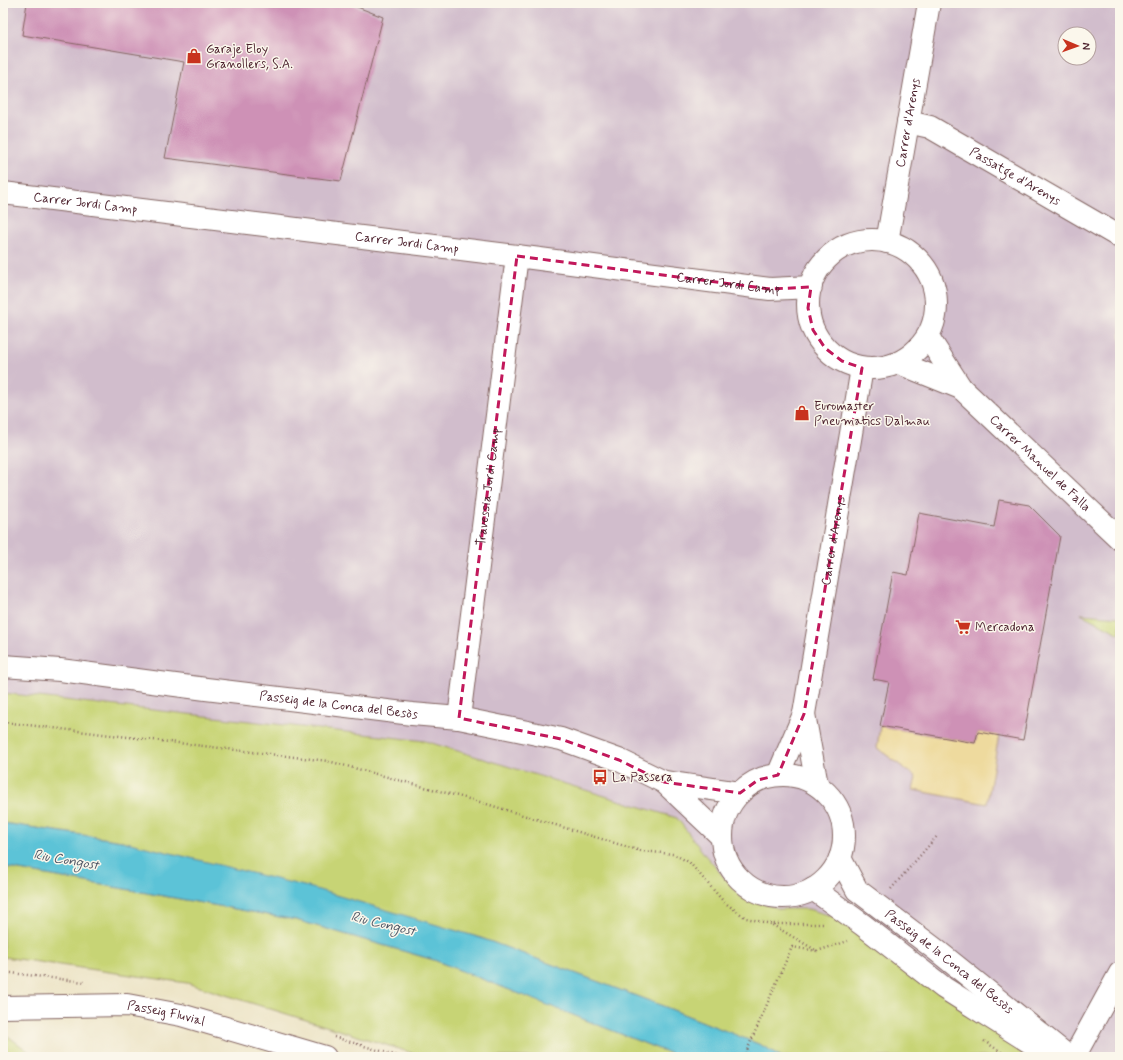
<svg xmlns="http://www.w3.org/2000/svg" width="1123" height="1060" viewBox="0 0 1123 1060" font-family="Mynerve,sans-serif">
	<rect width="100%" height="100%" fill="#fbf7ec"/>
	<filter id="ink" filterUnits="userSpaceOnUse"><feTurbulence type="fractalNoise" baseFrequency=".025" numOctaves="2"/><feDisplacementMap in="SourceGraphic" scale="8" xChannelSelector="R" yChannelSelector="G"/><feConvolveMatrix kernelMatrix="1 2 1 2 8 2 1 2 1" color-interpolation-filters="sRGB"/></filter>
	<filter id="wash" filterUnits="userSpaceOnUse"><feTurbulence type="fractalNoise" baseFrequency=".012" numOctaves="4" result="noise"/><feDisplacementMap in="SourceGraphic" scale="16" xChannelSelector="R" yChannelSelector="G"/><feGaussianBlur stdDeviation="0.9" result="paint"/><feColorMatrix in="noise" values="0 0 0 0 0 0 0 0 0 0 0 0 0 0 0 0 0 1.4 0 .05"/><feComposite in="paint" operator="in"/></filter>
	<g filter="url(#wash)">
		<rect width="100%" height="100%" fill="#ece3c4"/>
		<!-- industrial -->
		<path fill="#d1bdcc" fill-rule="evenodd" d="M 3,3 L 1120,3 L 1120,1057 L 1046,1057 L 869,938 L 808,909 L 781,909 L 742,898 L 705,855 L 676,818 L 425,741 L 3,693 ZM 1065,34 L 1089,34 L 1089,58 L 1065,58 Z"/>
		<!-- green -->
		<path fill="#c7d475" stroke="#887a50" d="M 1081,614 L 1120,617 L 1120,634 Z
			M 3,693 L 425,741 L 677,818 L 705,855 L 742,898 L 781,909 L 808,909 L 843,919 L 869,938 L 1046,1057 L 782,1057 L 761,1045 L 663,1006 L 481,938 L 122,841 L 3,823 Z
			M 3,867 L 296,920 L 434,960 L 679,1057 L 425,1057 L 187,983 L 3,957 Z
			M 3,1034 L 5,1034 L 36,1057 L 3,1057 Z"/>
		<!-- sand -->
		<path fill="#eeda9e" stroke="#9c7c64" d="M 880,726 L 975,743 L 978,732 L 999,735 L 987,804 L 913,790 L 916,777 L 877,748 Z"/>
		<!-- water -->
		<path fill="#5bc3d7" stroke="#527181" d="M 3,823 L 122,841 L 312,888 L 481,938 L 663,1006 L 761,1045 L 782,1057 L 679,1057 L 434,960 L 296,920 L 3,867 Z"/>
		<g id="blocks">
			<!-- building -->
			<path fill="#ce91b6" d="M 27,3 L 347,3 L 383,17 L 341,181 L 165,158 L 184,62 L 22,35 Z
				M 999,500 L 1029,505 L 1060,536 L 1023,740 L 978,732 L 975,743 L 880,726 L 889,682 L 873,679 L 893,572 L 908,575 L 919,513 L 994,527 Z"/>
		</g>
	</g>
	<g filter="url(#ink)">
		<use href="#blocks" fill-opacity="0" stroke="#836461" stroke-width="1"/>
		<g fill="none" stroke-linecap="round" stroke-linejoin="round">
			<defs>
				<g id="minor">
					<path id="s1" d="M 908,122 L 930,127 L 1120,237"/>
					<path id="s2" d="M 3,193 L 517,256 L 770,289 L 811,287"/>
					<circle cx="872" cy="304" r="64"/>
					<path id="s3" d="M 887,242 L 929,3"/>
					<path id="s4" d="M 928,337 L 961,388 L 1120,539"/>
					<path d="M 899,363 L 961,388"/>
					<path id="s5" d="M 3,666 L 60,670 L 206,689 L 412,714 L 459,718 L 561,739 L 619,760 L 664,782 L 722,837"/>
					<path d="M 804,714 L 817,785"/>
					<path id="s6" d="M 459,718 L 517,256"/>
					<path id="s7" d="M 778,775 L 804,714 L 862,368"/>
					<circle cx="783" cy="836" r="61"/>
					<path d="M 664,782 L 740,793"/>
					<path id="s8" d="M 840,858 L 857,890 L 935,949 L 1069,1057"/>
					<path d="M 813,889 L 863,925 L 944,988 L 1039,1048"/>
					<path id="s9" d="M 3,1007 L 127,1005 L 181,1015 L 325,1057"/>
					<path d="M 1074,1057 L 1120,973"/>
				</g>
			</defs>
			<!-- minor casing -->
			<use href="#minor" stroke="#836461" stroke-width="24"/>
			<!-- path -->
			<path stroke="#836461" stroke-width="2.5" stroke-dasharray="1 3" stroke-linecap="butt" d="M 3,722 L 328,761 L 480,802 L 641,851 L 673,854 L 689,862 L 724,902 L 746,918 L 771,924 L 823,924
				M 891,889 L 938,835
				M 817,951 L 848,941
				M 3,972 L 84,982
				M 334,1037 L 401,1057
				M 984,1041 L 1009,1057
				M 744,1057 L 792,947 L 817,951 L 771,924"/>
			<!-- minor -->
			<use href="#minor" stroke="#fff" stroke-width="22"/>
		</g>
	</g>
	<!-- marked area -->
	<path fill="none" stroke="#c2185b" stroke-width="3" stroke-dasharray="8 5" stroke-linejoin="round" d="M 517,256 L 770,289 L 811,287 L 808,308 L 813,330 L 825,348 L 842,361 L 862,368 L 804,714 L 778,775 L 758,780 L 740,793 L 664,782 L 619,760 L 561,739 L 459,718 Z"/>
	<!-- icons -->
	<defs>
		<symbol id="shop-bare" viewBox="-9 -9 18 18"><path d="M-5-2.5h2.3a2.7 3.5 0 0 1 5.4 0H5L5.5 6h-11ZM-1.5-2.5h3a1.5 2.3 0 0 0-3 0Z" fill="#c8321e" stroke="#fbf7ec" stroke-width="2.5" paint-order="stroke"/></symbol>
		<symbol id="supermarket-bare" viewBox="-9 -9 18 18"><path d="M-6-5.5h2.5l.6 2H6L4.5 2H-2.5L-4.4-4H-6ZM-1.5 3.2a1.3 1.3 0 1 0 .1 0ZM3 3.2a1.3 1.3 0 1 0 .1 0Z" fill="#c8321e" stroke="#fbf7ec" stroke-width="2.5" paint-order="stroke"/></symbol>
		<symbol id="bus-bare" viewBox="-9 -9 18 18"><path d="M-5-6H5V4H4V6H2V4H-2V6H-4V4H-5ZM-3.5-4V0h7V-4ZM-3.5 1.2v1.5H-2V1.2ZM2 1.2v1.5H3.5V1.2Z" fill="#c8321e" stroke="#fbf7ec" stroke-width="2.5" paint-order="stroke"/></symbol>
	</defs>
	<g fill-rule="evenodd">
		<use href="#shop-bare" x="183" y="45" width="22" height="22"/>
		<use href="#shop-bare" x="791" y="402" width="22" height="22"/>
		<use href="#supermarket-bare" x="952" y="616" width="22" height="22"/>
		<use href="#bus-bare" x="589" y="766" width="22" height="22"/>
	</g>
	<g text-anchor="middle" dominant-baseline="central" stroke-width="3" stroke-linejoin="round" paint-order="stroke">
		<!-- poi labels -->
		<g font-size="13" fill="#4a1f2b" stroke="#fbf7ec" text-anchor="start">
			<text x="206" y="49">Garaje Eloy<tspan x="206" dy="15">Granollers, S.A.</tspan></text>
			<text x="814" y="406">Euromaster<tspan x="814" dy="15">Pneumatics Dalmau</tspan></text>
			<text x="975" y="627">Mercadona</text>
			<text x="612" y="777">La Passera</text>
		</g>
		<!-- street labels -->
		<g font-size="13" fill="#4a1f2b" stroke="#fbf7ec">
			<text stroke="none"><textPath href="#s3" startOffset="121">Carrer d'Arenys</textPath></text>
			<text stroke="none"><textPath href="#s1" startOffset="121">Passatge d'Arenys</textPath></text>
			<text stroke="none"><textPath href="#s2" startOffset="83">Carrer Jordi Camp</textPath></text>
			<text stroke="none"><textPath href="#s2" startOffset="407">Carrer Jordi Camp</textPath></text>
			<text stroke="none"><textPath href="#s2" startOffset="731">Carrer Jordi Camp</textPath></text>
			<text stroke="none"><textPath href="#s4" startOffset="170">Carrer Manuel de Falla</textPath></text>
			<text stroke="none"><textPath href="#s6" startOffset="233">Travessia Jordi Camp</textPath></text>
			<text stroke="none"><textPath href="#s7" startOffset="242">Carrer d'Arenys</textPath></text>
			<text stroke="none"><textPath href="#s5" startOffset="338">Passeig de la Conca del Besòs</textPath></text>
			<text stroke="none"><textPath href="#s8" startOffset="153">Passeig de la Conca del Besòs</textPath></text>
			<text stroke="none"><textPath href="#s9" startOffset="164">Passeig Fluvial</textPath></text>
		</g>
		<!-- water labels -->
		<g font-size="14" font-style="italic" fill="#505867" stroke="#fbf7ec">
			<text transform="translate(66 860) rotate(10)">Riu Congost</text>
			<text transform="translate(383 924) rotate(14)">Riu Congost</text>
		</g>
	</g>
	<!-- margin -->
	<rect width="1123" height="1060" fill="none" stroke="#fbf7ec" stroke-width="16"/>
	<!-- north arrow -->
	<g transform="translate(1077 46) rotate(92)"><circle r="19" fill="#fbf7ec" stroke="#b4a19f"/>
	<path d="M0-3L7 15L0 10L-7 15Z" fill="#c8321e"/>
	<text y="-6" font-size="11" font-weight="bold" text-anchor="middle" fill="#4a1f2b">N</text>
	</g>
</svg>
